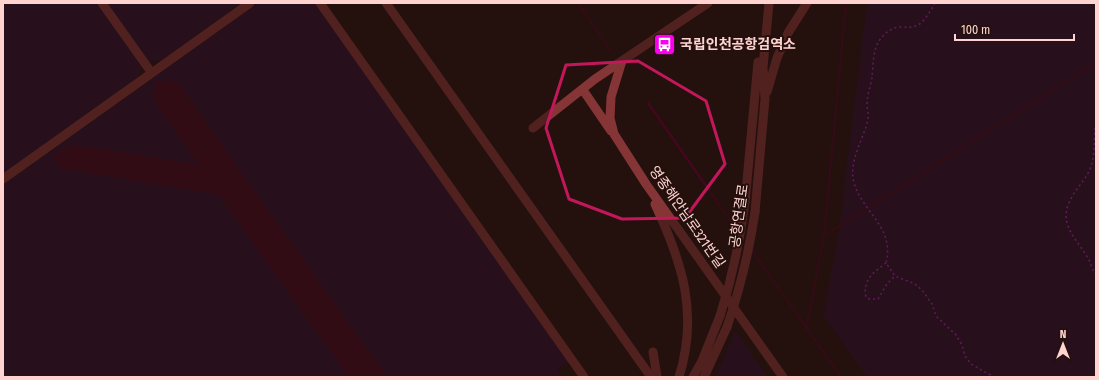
<svg xmlns="http://www.w3.org/2000/svg" width="1099" height="380" viewBox="0 0 1099 380" font-family="'Fira Sans Condensed','Noto Sans KR',sans-serif">
	<rect width="100%" height="100%" fill="#24100d"/>
	<!-- green -->
	<path fill="#2c102e" d="M 3,3 L 99,3 L 141,65 C 141,72 139,76 134,80 L 3,174 Z
		M 105,3 L 242,3 L 162,60 L 156,61 L 146,60 Z
		M 258,3 L 317,3 L 570,362 L 558,369 L 563,377 L 3,377 L 3,185 Z
		M 867,3 L 1096,3 L 1096,377 L 867,377 L 823,316 L 838,237 Z
		M 735,330 L 767,377 L 714,377 L 722,363 Z"/>
	<!-- water -->
	<path fill="#430720" d="M 159,80 L 179,83 L 211,130 L 387,377 L 349,377 L 274,273 L 219,195 L 61,168 L 53,155 L 71,145 L 117,151 L 199,165 L 153,100 L 156,82 Z"/>
	<g fill="none" stroke-linecap="round" stroke-linejoin="round">
		<!-- stream -->
		<path stroke="#430720" stroke-width="2.5" d="M 578,3 L 610,50
			M 648,103 L 737,230
			M 824,236 L 1096,62
			M 751,249 L 841,377
			M 806,329 L 824,236 L 846,3"/>
		<!-- path -->
		<path stroke="#ab28bb" stroke-width="1.5" stroke-dasharray="2 3" stroke-linecap="butt" d="M 935,3 C 931,10 925,21 918,25 C 912,28 907,27 901,27 C 891,27 884,34 879,41 C 873,49 873,67 872,77 C 871,86 867,94 867,104 C 867,109 869,114 868,119 C 864,139 848,161 854,183 C 863,213 895,227 886,263 L 895,276 L 915,284 L 922,290 L 932,304 L 936,316 L 956,335 L 962,345 L 965,356 L 971,364 L 994,377
			M 1096,123 C 1093,138 1096,152 1091,166 C 1088,177 1079,185 1073,195 C 1056,223 1074,235 1088,258 C 1091,263 1092,270 1096,275
			M 886,263 C 874,272 862,280 866,297 L 869,299 L 878,299 L 887,284 L 895,276"/>
		<!-- minor -->
		<path stroke="#863536" stroke-width="9" d="M 102,3 L 151,72
			M 320,3 L 584,377
			M 386,3 L 651,377
			M 622,61 L 611,97 L 610,118 L 614,134 L 646,184 L 783,377
			M 583,90 L 611,131
			M 767,92 L 777,58 L 788,33 L 807,3
			M 533,128 L 595,79 L 708,3
			M 3,179 L 250,3
			M 745,202 L 758,62
			M 655,204 C 682,262 699,313 679,377
			M 755,212 L 765,99 L 763,67 L 769,3
			M 653,352 L 657,377
			M 693,377 L 702,361 L 720,316
			M 704,377 L 727,327"/>
		<!-- minor-bridge -->
		<path stroke="#863536" stroke-width="9" d="M 720,316 C 732,278 740,241 745,202
			M 727,327 C 740,289 749,252 755,212"/>
	</g>
	<!-- marked area -->
	<path d="M0 0H1099V380H0ZM 638,61 L 706,101 L 725,164 L 685,218 L 622,219 L 569,199 L 546,128 L 566,65 Z" fill="#24100d" fill-opacity=".55" fill-rule="evenodd"/>
	<path fill="none" stroke="#c2185b" stroke-width="3" stroke-linejoin="round" d="M 638,61 L 706,101 L 725,164 L 685,218 L 622,219 L 569,199 L 546,128 L 566,65 Z"/>
	<!-- icons -->
	<defs>
		<symbol id="bus-square" viewBox="-11 -11 22 22"><rect x="-9" y="-9" width="18" height="18" rx="4" fill="#fb00ef" stroke="#24100d"/><path d="M-5-6H5V4H4V6H2V4H-2V6H-4V4H-5ZM-3.5-4V0h7V-4ZM-3.5 1.2v1.5H-2V1.2ZM2 1.2v1.5H3.5V1.2Z" fill="#fff"/></symbol>
	</defs>
	<g fill-rule="evenodd">
		<use href="#bus-square" x="652" y="32" width="25" height="25"/>
	</g>
	<g text-anchor="middle" dominant-baseline="central" stroke-width="4" stroke-linejoin="round" paint-order="stroke">
		<!-- poi labels -->
		<g font-size="14" font-weight="bold" fill="#ffd3d0" stroke="#24100d" text-anchor="start">
			<text x="680" y="44">국립인천공항검역소</text>
		</g>
		<!-- street labels -->
		<g font-size="14" fill="#ffd3d0" stroke="#24100d">
			<text transform="translate(739 216) rotate(-82)">공항연결로</text>
			<text transform="translate(687 217) rotate(55)">영종해안남로321번길</text>
		</g>
	</g>
	<!-- border -->
	<rect width="1099" height="380" fill="none" stroke="#ffd3d0" stroke-width="8"/>
	<!-- north arrow -->
	<g transform="translate(1063 344)" stroke="#24100d" stroke-width="3" paint-order="stroke">
	<path d="M0-3L7 15L0 10L-7 15Z" fill="#ffd3d0"/>
	<text y="-6" font-size="11" font-weight="bold" text-anchor="middle" fill="#ffd3d0">N</text>
	</g>
	<!-- scale -->
	<path d="M955 34v6h119v-6" fill="none" stroke="#ffd3d0" stroke-width="2"/>
	<text x="961" y="34" font-size="12" fill="#ffd3d0" stroke="#24100d" stroke-width="3" paint-order="stroke">100 m</text>
</svg>
